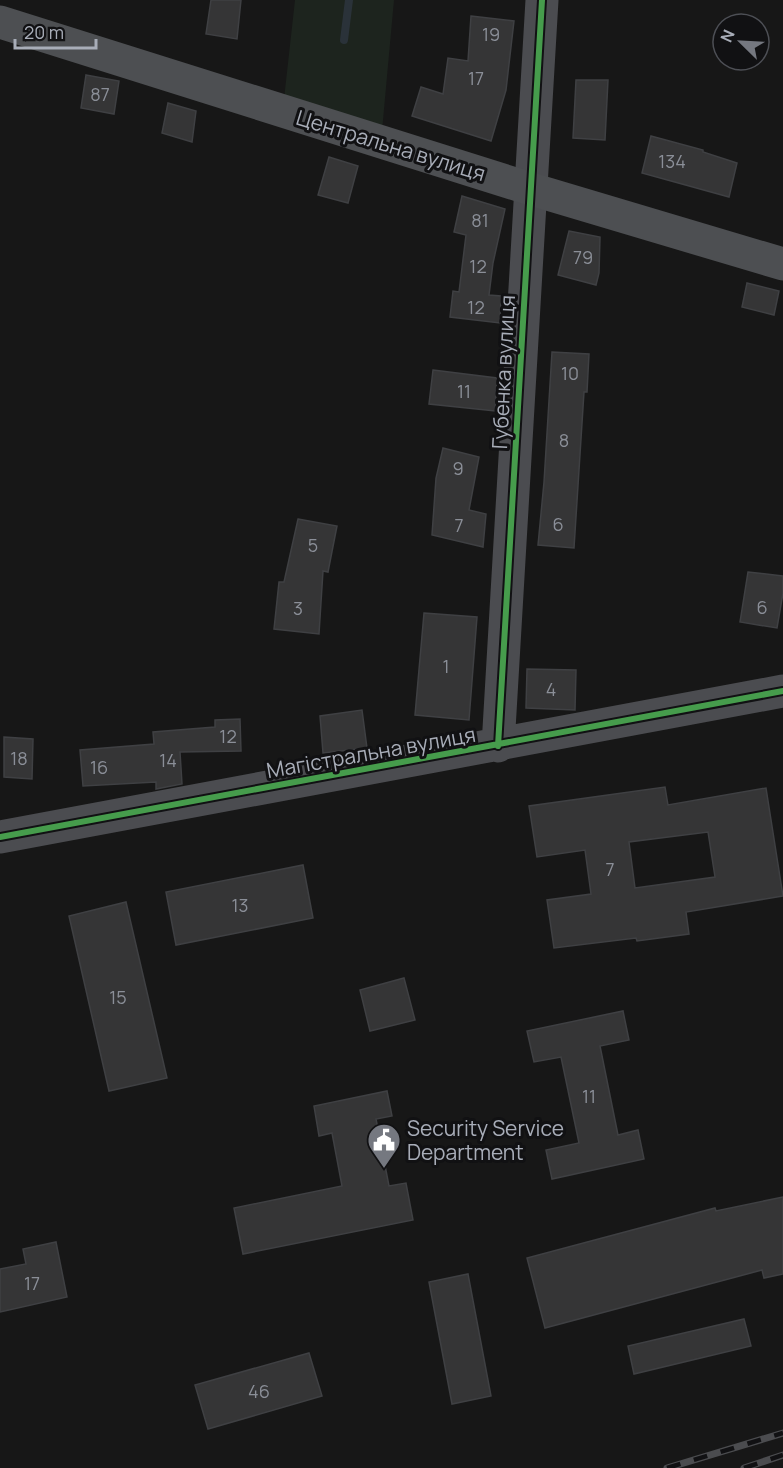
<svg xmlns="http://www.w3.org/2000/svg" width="783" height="1468" viewBox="0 0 783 1468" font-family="Manrope,sans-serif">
	<rect width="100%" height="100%" fill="#171717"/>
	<!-- green -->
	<path fill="#1d241e" d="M 295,0 L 394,0 L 382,131 L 284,99 Z"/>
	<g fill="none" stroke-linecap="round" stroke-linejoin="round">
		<!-- stream -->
		<path stroke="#2a3239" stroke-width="8" d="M 344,40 L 349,0"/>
	</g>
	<!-- building -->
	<path fill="#353536" stroke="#3f4043" stroke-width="1.5" fill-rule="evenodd" d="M 211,0 L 241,0 L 237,39 L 206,34 Z
		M 471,16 L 514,21 L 506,90 L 491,141 L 412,116 L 421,87 L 443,94 L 448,58 L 468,61 Z
		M 86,75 L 119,81 L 114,114 L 81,108 Z
		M 576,80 L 608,80 L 605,140 L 573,138 Z
		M 168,103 L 196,111 L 192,142 L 162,133 Z
		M 651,136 L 703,150 L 703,152 L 737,163 L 729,197 L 642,173 Z
		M 329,157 L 358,166 L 348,203 L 318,195 Z
		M 462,196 L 505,209 L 493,263 L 489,295 L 501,296 L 500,323 L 450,317 L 453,291 L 459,292 L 466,235 L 454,232 Z
		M 569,231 L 600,237 L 599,273 L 596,285 L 558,275 Z
		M 747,283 L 779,291 L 774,315 L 742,307 Z
		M 552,352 L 589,354 L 587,392 L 584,392 L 574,548 L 538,545 L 544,482 Z
		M 433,370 L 497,378 L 495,411 L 429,404 Z
		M 443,448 L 479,457 L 469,510 L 486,514 L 483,547 L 432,535 L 436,478 Z
		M 298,519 L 337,526 L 328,572 L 323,571 L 319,634 L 274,629 L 279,582 L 284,582 Z
		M 748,572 L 783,576 L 783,593 L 777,628 L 740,622 Z
		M 424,613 L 477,617 L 469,720 L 415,715 Z
		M 527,669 L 576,670 L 575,710 L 526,708 Z
		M 362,710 L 367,748 L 323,753 L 320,716 Z
		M 240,719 L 241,751 L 180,752 L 182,784 L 156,789 L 156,782 L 83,786 L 80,750 L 154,744 L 153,732 L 215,727 L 215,720 Z
		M 4,737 L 33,739 L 32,779 L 4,777 Z
		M 665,787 L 668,805 L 766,788 L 783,896 L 686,912 L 689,934 L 637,941 L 636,938 L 554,948 L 547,900 L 591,894 L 585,850 L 537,857 L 529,806 ZM 708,832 L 715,877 L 635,888 L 629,842 Z
		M 303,865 L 313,918 L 176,945 L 166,892 Z
		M 126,902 L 167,1078 L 109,1091 L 69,916 Z
		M 404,978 L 415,1020 L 370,1031 L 360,990 Z
		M 623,1011 L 629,1040 L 600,1046 L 618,1135 L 638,1130 L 644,1159 L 552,1179 L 546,1150 L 579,1143 L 561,1057 L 534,1062 L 527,1031 Z
		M 387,1091 L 392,1116 L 376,1119 L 389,1186 L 406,1183 L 413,1220 L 243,1254 L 234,1208 L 342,1186 L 332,1133 L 319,1136 L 314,1106 Z
		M 783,1197 L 783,1274 L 764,1278 L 762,1270 L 545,1328 L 527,1258 L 715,1208 L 716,1211 Z
		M 56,1242 L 67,1297 L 0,1312 L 0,1269 L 26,1264 L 23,1249 Z
		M 468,1274 L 491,1396 L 452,1404 L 429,1282 Z
		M 744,1319 L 751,1346 L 634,1374 L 628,1346 Z
		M 309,1353 L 322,1396 L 208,1429 L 195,1385 Z"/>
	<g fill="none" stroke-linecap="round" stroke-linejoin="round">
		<!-- minor -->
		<path stroke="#4b4c50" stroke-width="33" d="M 498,746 L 542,0
			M 0,837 L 783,691"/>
		<!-- major -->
		<path stroke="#4d4f52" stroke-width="33" d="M 0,22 L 531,189 L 783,264"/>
		<defs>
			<path id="rail" d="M 667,1468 L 783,1433
				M 744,1468 L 783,1455"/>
		</defs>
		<!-- rail casing -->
		<use href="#rail" stroke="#4b4c4f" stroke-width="7"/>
		<!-- rail -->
		<use href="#rail" stroke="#111113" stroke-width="4.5" stroke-dasharray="14" stroke-linecap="butt"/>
		<defs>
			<path id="cycleway" d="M 498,746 L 542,0
				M 0,837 L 783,691"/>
		</defs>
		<!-- cycleway casing -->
		<use href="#cycleway" stroke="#111113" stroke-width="10"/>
		<!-- cycleway -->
		<use href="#cycleway" stroke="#469c4c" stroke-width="6"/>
	</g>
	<!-- icons -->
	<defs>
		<symbol id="civic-pin" viewBox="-11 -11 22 30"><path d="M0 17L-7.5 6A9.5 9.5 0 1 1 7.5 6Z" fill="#757880" stroke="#111113"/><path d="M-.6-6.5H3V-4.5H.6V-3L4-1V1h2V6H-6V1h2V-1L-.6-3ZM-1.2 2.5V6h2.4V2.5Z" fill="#fff"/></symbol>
	</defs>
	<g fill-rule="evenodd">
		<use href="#civic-pin" x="365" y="1121" width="38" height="52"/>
	</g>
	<g text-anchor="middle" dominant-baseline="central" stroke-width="6" stroke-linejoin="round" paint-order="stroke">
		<!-- number labels -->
		<g font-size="18" fill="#8b8f98">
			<text x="491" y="34">19</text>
			<text x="476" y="78">17</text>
			<text x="100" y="94">87</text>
			<text x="672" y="161">134</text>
			<text x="480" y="220">81</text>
			<text x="583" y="257">79</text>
			<text x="478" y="266">12</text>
			<text x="476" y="307">12</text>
			<text x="570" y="373">10</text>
			<text x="464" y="391">11</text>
			<text x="564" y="440">8</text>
			<text x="458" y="468">9</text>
			<text x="558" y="524">6</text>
			<text x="459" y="525">7</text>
			<text x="313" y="545">5</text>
			<text x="762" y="607">6</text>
			<text x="298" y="608">3</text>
			<text x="446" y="666">1</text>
			<text x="551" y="689">4</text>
			<text x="228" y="736">12</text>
			<text x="19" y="758">18</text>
			<text x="168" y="760">14</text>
			<text x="99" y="767">16</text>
			<text x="610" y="869">7</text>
			<text x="240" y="905">13</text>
			<text x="118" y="997">15</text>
			<text x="589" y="1096">11</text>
			<text x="32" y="1283">17</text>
			<text x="259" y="1391">46</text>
		</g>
		<!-- street labels -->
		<g font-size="21" fill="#a8adb8" stroke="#111113">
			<text transform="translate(391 145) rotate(17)">Центральна вулиця</text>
			<text transform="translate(503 372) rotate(-87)">Губенка вулиця</text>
			<text transform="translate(371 752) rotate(-10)">Магістральна вулиця</text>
		</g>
		<!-- poi labels -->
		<g font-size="21" fill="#a8adb8" stroke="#111113" text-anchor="start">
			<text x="407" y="1128">Security Service<tspan x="407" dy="24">Department</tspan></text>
		</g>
	</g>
	<!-- north arrow -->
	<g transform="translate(741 42) rotate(294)"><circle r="28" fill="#111113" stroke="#4d4f55" stroke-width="1.5"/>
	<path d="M0-4.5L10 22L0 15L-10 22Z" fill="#757880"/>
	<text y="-9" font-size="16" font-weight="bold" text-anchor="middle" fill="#a8adb8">N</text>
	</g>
	<!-- scale -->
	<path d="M15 39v9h81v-9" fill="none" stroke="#a8adb8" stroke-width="3"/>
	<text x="24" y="39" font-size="18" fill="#a8adb8" stroke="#111113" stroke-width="4.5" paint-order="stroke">20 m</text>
</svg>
